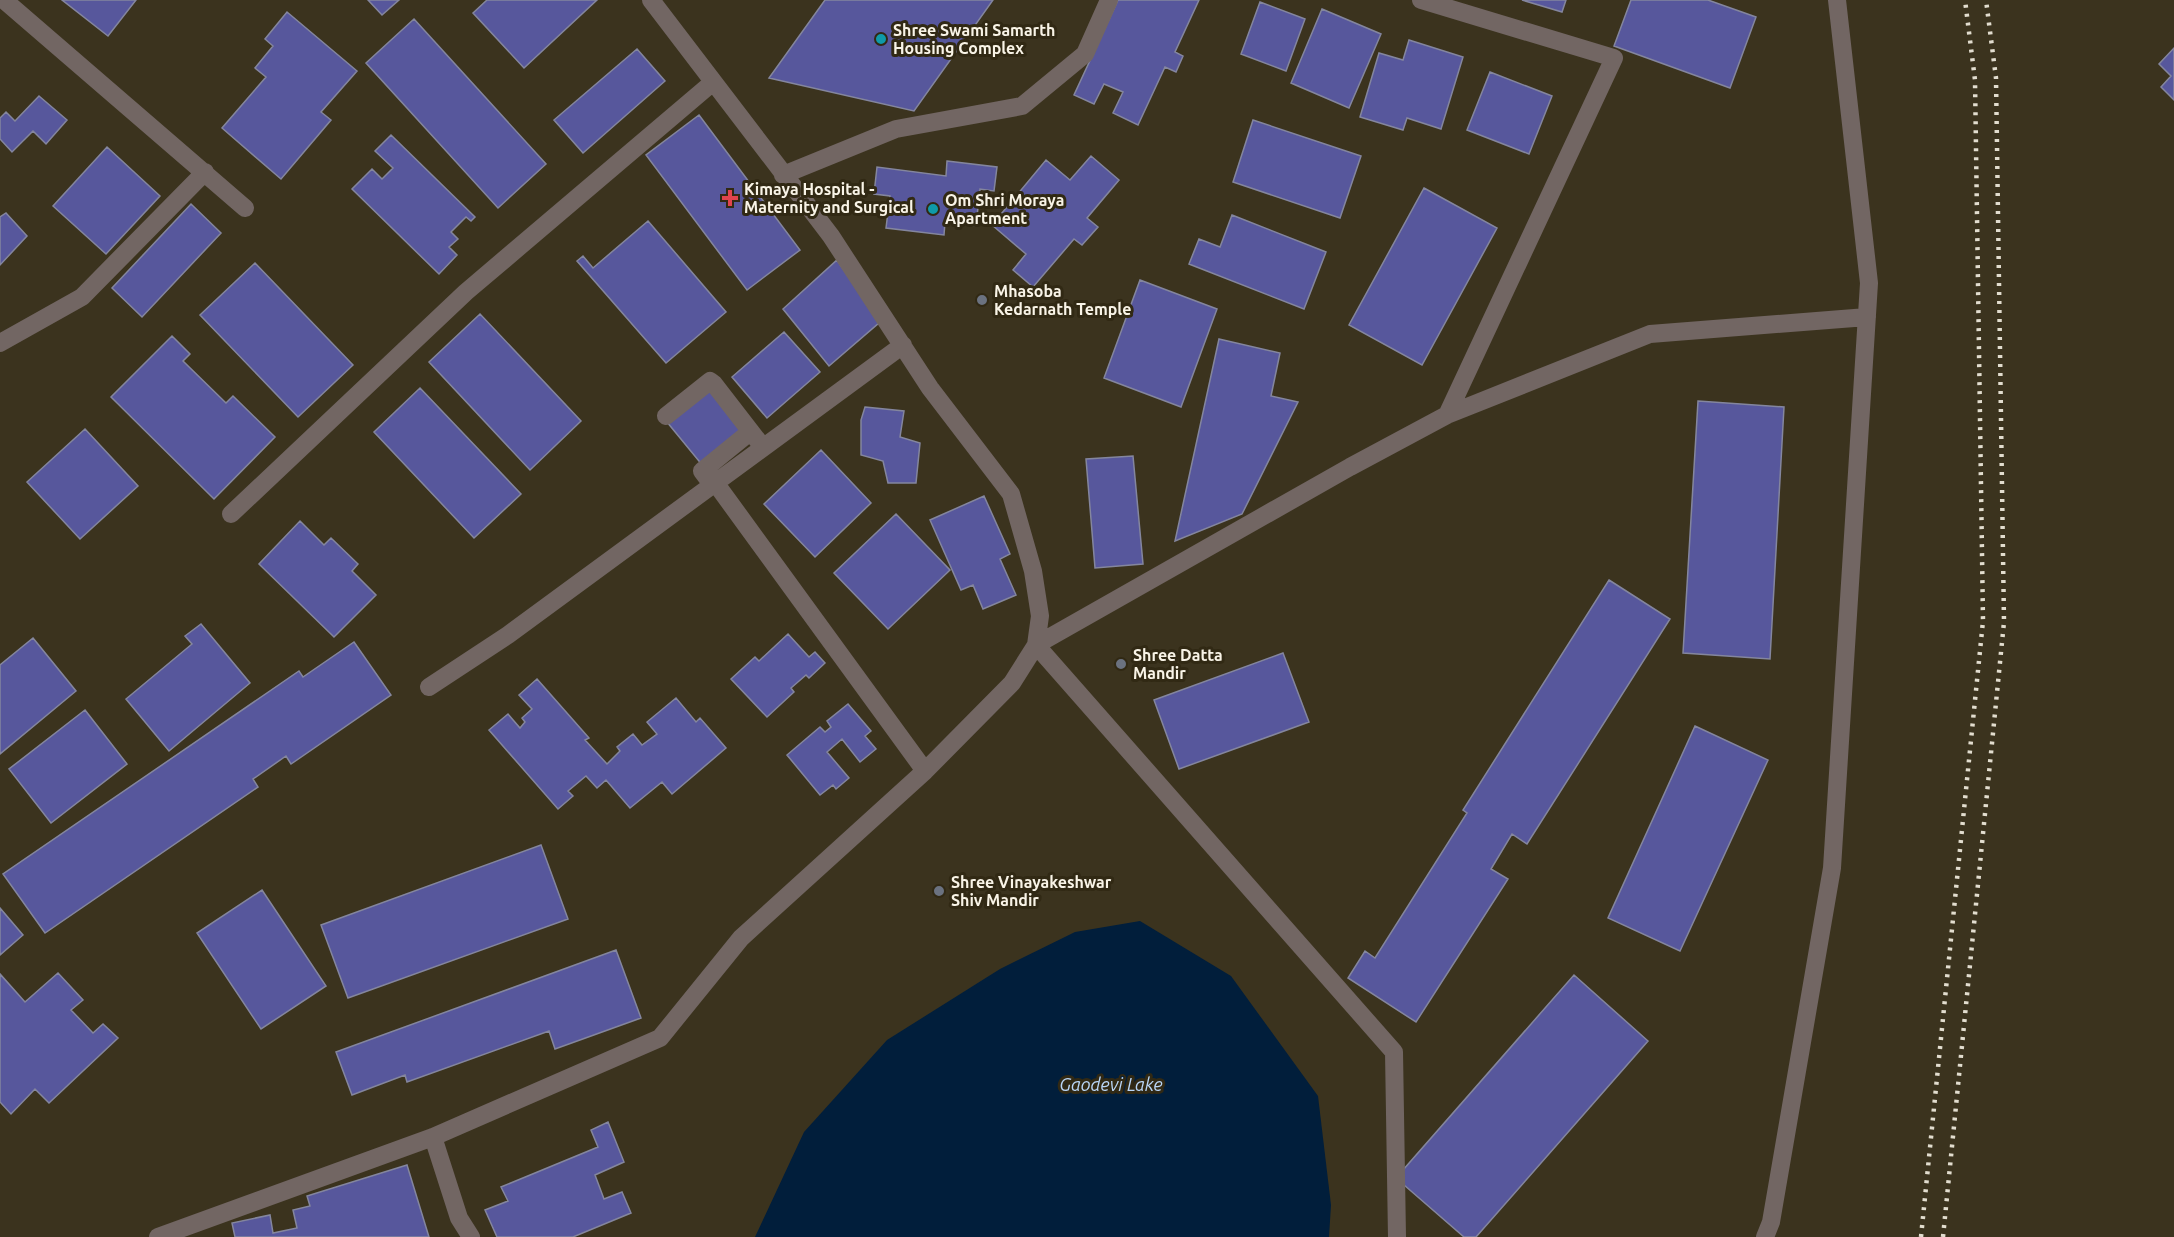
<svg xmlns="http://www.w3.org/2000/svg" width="2174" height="1237" viewBox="0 0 2174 1237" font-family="Ubuntu,sans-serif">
	<rect width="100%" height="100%" fill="#3b331e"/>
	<!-- water -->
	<path fill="#011e3b" d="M 1140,921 L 1231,976 L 1318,1096 L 1331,1205 L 1329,1237 L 755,1237 L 804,1132 L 887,1040 L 1000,969 L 1075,932 Z"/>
	<!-- building -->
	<path fill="#57579c" stroke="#84869e" stroke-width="1.5" d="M 62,0 L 136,0 L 108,36 Z
		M 368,0 L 399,0 L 382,15 Z
		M 487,0 L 597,0 L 524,68 L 473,13 Z
		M 825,0 L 993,0 L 914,111 L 769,78 Z
		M 1118,0 L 1199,0 L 1175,52 L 1183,56 L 1176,72 L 1165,67 L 1138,125 L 1113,113 L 1123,92 L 1104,84 L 1094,104 L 1074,95 Z
		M 1522,0 L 1566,0 L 1562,12 Z
		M 1631,0 L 1708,0 L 1756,17 L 1730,88 L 1614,46 Z
		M 1260,2 L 1305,19 L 1286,71 L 1241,54 Z
		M 1322,9 L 1381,34 L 1349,108 L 1291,83 Z
		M 287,12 L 357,71 L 321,112 L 331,120 L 281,179 L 222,128 L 266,77 L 255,68 L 273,46 L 265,39 Z
		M 414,19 L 546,164 L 498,208 L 366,63 Z
		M 1409,40 L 1463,57 L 1441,129 L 1407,118 L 1403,130 L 1360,117 L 1379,53 L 1403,60 Z
		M 2174,48 L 2174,100 L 2161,87 L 2171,76 L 2159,64 Z
		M 637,49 L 665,81 L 583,153 L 554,120 Z
		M 1490,72 L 1552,96 L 1529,154 L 1467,130 Z
		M 39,96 L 67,120 L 46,144 L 33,131 L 12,152 L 0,139 L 0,118 L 6,112 L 15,121 Z
		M 699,115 L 800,250 L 747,290 L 646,155 Z
		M 1253,120 L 1361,156 L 1340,218 L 1233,182 Z
		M 391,135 L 475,217 L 471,221 L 466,217 L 451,232 L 458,239 L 449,247 L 457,255 L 439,274 L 352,189 L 372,169 L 382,179 L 393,168 L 375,151 Z
		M 107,147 L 160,196 L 106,254 L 53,206 Z
		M 1091,156 L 1119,180 L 1087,218 L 1098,227 L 1082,245 L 1074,239 L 1033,287 L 1013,270 L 1026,254 L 992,225 L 1046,160 L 1070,180 Z
		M 947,161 L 997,167 L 994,191 L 980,189 L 976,226 L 945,222 L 944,235 L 886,228 L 890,196 L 874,194 L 877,167 L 946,176 Z
		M 1424,188 L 1497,228 L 1422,365 L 1349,325 Z
		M 191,204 L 221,233 L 142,317 L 112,288 Z
		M 6,213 L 27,236 L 0,265 L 0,217 Z
		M 1232,215 L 1326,252 L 1304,309 L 1189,264 L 1199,239 L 1220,247 Z
		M 648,221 L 726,312 L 666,363 L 577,261 L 583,256 L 593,268 Z
		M 837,260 L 880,322 L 829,366 L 783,309 Z
		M 255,263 L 353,365 L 298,417 L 200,315 Z
		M 1140,280 L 1217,309 L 1181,407 L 1104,378 Z
		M 480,314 L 581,421 L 530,470 L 429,362 Z
		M 784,332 L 820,372 L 767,418 L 732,377 Z
		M 172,336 L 190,354 L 183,361 L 226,403 L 233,396 L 275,437 L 214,499 L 111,397 Z
		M 1219,339 L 1280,353 L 1271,396 L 1298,402 L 1242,514 L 1175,541 Z
		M 420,388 L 521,494 L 474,538 L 374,432 Z
		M 711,388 L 742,431 L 703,466 L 667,422 Z
		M 1698,401 L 1784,407 L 1770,659 L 1683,653 Z
		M 865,407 L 904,411 L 900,437 L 920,443 L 916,483 L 888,483 L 883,461 L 861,455 L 861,420 Z
		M 85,429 L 138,486 L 80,539 L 27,482 Z
		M 821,450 L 871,503 L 815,557 L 764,504 Z
		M 1133,456 L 1143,564 L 1095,568 L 1086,459 Z
		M 984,496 L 1010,554 L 1000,559 L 1016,595 L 983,609 L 973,585 L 961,590 L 930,520 Z
		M 896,514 L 950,570 L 888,629 L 834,573 Z
		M 300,521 L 324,545 L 331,538 L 358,564 L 352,571 L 376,595 L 334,637 L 259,564 Z
		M 1609,580 L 1670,619 L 1527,844 L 1512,834 L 1491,869 L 1508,879 L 1416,1022 L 1348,978 L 1365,951 L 1375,958 L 1467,813 L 1463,810 Z
		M 201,624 L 250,683 L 169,751 L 126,699 L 192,644 L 185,636 Z
		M 788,634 L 809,657 L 815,652 L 825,663 L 809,678 L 806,675 L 791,688 L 794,692 L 767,717 L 731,679 L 755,657 L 759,661 Z
		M 33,638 L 76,691 L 0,754 L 0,665 Z
		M 354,642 L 391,695 L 291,764 L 286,756 L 253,779 L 258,787 L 45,933 L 3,874 L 299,671 L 303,677 Z
		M 1283,653 L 1309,722 L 1179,769 L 1154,700 Z
		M 537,679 L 589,738 L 585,740 L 607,764 L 620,751 L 617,747 L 633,734 L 642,745 L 657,734 L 647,722 L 676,698 L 696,722 L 700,718 L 726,748 L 672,794 L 662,782 L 630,808 L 606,780 L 597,788 L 586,776 L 568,791 L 573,796 L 558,809 L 489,730 L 508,714 L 520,728 L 525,722 L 522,718 L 532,709 L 519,695 Z
		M 848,704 L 871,731 L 865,736 L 876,749 L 860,762 L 842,739 L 827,752 L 849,778 L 836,789 L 833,785 L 820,795 L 787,755 L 820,727 L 825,732 L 831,727 L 827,721 Z
		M 85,710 L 127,764 L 51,823 L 9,769 Z
		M 1695,726 L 1768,760 L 1680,951 L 1608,918 Z
		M 541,845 L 568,919 L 348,998 L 321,925 Z
		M 262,890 L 326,986 L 261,1029 L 197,933 Z
		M 0,908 L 23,935 L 0,955 Z
		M 616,950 L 641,1018 L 555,1049 L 549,1031 L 407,1082 L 405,1075 L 352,1095 L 336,1052 Z
		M 58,973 L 83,1000 L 71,1010 L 93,1033 L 103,1024 L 118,1038 L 49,1103 L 35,1089 L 11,1114 L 0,1102 L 0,974 L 25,1002 Z
		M 1574,975 L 1648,1041 L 1476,1237 L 1464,1237 L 1396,1178 Z
		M 608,1122 L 624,1162 L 595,1175 L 604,1199 L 622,1192 L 631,1213 L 573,1237 L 497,1237 L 485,1210 L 508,1201 L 501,1187 L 598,1147 L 591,1130 Z
		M 407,1165 L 429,1237 L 235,1237 L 232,1223 L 270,1215 L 273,1233 L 297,1228 L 293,1210 L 310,1206 L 307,1196 Z"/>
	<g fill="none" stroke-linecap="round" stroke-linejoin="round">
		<!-- minor -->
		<path stroke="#726663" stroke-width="18" d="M 4,0 L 245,208
			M 1421,0 L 1614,58 L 1447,415
			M 783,175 L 896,129 L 1022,106 L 1085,54 L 1109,0
			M 0,343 L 82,297 L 205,172
			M 666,416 L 710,381 L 714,384 L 762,446
			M 714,481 L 925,771
			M 711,483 L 702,471 L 750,432
			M 231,514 L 466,292 L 712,83
			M 429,687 L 508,635 L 903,345
			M 433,1137 L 459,1218 L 471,1237
			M 158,1237 L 433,1137 L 660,1038 L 741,938 L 925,771 L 1012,683 L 1036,645 L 1040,616 L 1033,571 L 1011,494 L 930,388 L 831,236 L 651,0
			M 1397,1237 L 1394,1052 L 1036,645 L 1350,467 L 1447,415 L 1650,334 L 1867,317
			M 1765,1237 L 1771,1222 L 1832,868 L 1869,283 L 1837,0"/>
		<!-- rail -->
		<path stroke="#e2ddcf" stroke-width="4.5" stroke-dasharray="3 6" stroke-linecap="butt" d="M 1921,1237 L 1983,621 L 1975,80 L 1965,0
			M 1943,1237 L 2004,622 L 1996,78 L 1986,0"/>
	</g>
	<!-- markers -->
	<g fill="#0f9aa8" stroke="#312914" stroke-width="2">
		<circle cx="881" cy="39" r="6"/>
		<circle cx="933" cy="209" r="6"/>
	</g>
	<path fill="#e0444e" stroke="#312914" stroke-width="2" d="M727 189h6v6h6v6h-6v6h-6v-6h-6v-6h6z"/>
	<g fill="#6b7280" stroke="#312914" stroke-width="2">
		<circle cx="982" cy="300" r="6"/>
		<circle cx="1121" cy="664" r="6"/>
		<circle cx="939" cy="891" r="6"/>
	</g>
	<g text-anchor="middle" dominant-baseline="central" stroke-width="6" stroke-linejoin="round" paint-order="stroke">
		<!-- poi labels -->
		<g font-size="16" font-weight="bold" fill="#f9f4e7" stroke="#312914" text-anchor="start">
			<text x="893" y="30">Shree Swami Samarth<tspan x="893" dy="18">Housing Complex</tspan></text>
			<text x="744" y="189">Kimaya Hospital -<tspan x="744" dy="18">Maternity and Surgical</tspan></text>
			<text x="945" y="200">Om Shri Moraya<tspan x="945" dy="18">Apartment</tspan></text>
			<text x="994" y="291">Mhasoba<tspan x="994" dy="18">Kedarnath Temple</tspan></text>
			<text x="1133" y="655">Shree Datta<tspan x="1133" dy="18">Mandir</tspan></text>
			<text x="951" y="882">Shree Vinayakeshwar<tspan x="951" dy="18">Shiv Mandir</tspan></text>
		</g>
		<!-- water labels -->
		<g font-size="18" font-style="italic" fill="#b9d6f7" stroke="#312914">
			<text x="1111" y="1084">Gaodevi Lake</text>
		</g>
	</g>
</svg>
